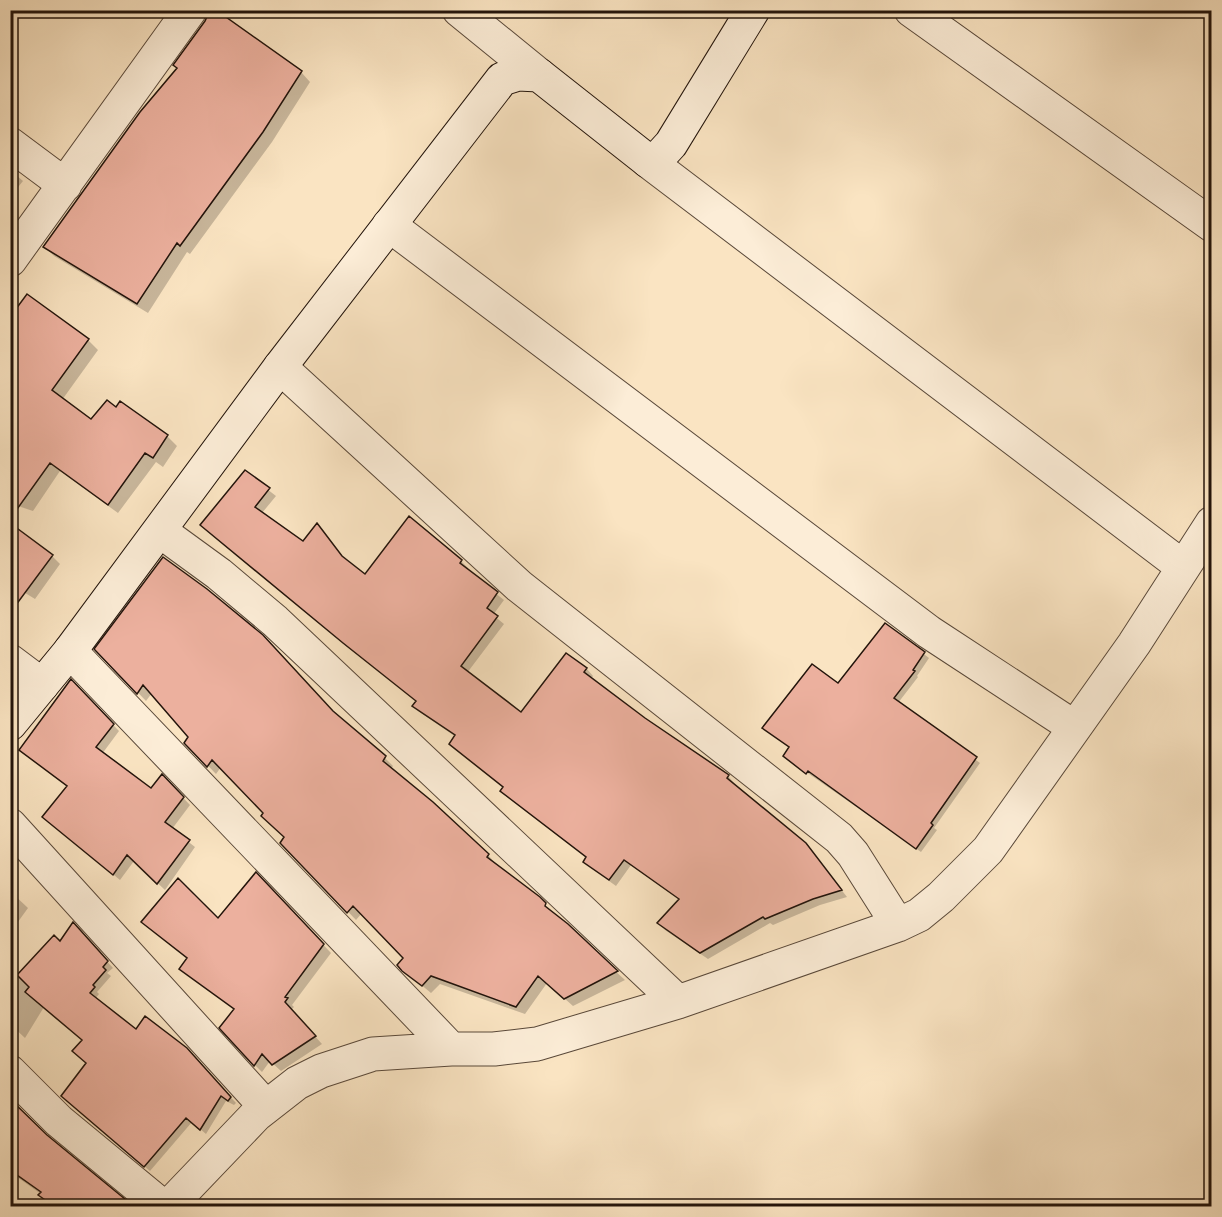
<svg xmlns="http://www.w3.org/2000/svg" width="1222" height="1217" viewBox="0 0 1222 1217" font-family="'IM FELL French Canon',serif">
	<rect width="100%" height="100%" fill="#fae4c2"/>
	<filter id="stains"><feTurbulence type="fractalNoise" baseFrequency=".00333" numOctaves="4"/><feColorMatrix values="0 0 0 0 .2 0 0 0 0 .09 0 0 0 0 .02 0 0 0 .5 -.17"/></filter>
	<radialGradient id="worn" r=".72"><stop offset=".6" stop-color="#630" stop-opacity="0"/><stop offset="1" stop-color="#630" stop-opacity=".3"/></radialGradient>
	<!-- shadow -->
	<path fill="#0003" d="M 301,72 L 310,82 L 272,142 L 190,254 L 187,252 L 148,313 L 54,256 L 45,247 Z
		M 10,170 L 23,181 L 10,197 Z
		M 27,296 L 88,340 L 98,350 L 62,400 L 91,421 L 167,436 L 177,446 L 163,467 L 156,462 L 118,513 L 60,471 L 33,511 L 18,506 Z
		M 245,472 L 276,496 L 262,513 L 303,543 L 323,531 L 346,560 L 366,576 L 461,561 L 468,568 L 466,570 L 504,600 L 493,615 L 504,624 L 467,673 L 521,714 L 566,655 L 587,669 L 593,676 L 591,679 L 644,719 L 728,776 L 734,783 L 733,785 L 812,852 L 847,897 L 820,905 L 773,925 L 770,923 L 708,959 L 665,930 L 659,923 L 680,900 L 631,865 L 616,886 L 591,868 L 585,862 L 587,858 L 508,798 L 502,791 L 505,788 L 458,751 L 451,744 L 456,737 L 421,713 L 414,706 L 417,701 L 351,650 L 209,532 Z
		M 52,556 L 60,564 L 35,599 L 17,588 Z
		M 886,625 L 929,658 L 917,676 L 918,677 L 898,703 L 980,763 L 934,828 L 937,830 L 921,852 L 789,760 L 838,685 Z
		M 96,649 L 335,715 L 385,758 L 393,766 L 391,769 L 432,803 L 488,855 L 496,864 L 495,865 L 539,898 L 553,914 L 625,980 L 573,1006 L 547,983 L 525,1014 L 440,984 L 431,993 L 407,973 L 405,958 L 362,913 L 356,920 L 282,843 L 286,837 L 221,767 L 216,774 L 186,743 L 190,737 L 152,693 L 146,701 Z
		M 71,682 L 119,731 L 102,754 L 152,790 L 162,776 L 190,805 L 172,829 L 195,847 L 165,890 L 134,861 L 120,880 L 51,823 L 68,787 L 21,750 Z
		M 10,855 L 17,862 L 10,871 Z
		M 256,874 L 331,953 L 292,1005 L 294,1007 L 291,1010 L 322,1044 L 281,1071 L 270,1061 L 262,1072 L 255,1065 L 221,1028 L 235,1010 L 181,969 Z
		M 10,891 L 28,908 L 15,926 L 10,922 Z
		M 78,930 L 113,968 L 107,973 L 111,976 L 97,992 L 99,994 L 95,999 L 137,1031 L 192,1055 L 236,1103 L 234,1105 L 226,1101 L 206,1134 L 192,1122 L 150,1171 L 68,1101 L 88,1063 L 84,1040 L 44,1007 L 25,1038 L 10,1024 L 10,984 L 54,937 L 60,943 Z
		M 10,1105 L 46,1137 L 131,1206 L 51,1206 L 41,1194 L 10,1172 Z"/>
	<!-- building -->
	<path fill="#ecb09e" stroke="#23140b" stroke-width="1.5" d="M 210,10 L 216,10 L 302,71 L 263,132 L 180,246 L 177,243 L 137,304 L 43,247 L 140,112 L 177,68 L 173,65 L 205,21 Z
		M 27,294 L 89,339 L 52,390 L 91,419 L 107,400 L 116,407 L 120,401 L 168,435 L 153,458 L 145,453 L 108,505 L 50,463 L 10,519 L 10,317 Z
		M 245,470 L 270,488 L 255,507 L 303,541 L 317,523 L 342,556 L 365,574 L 409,516 L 462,560 L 460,563 L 498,592 L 487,608 L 498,616 L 461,666 L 521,712 L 566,653 L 587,668 L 584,672 L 645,718 L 729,775 L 727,778 L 806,843 L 842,890 L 813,899 L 765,919 L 763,917 L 700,953 L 657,923 L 679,899 L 624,860 L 609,880 L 583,862 L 586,857 L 500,791 L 503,787 L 449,744 L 455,735 L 412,706 L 416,701 L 343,643 L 200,525 Z
		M 10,523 L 53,555 L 10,613 Z
		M 163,557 L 207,589 L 263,635 L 333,711 L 386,756 L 383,761 L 433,802 L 489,854 L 487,857 L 540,897 L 546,903 L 545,906 L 568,924 L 618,971 L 564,999 L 538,976 L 516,1007 L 431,976 L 422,986 L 402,971 L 397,965 L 403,958 L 353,906 L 347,913 L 280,843 L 284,837 L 261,816 L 263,813 L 212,760 L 207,767 L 184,743 L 188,737 L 143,685 L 137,694 L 94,649 Z
		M 885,623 L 925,652 L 913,670 L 915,671 L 894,698 L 977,757 L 931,823 L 933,825 L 916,849 L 808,771 L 806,774 L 783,756 L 789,747 L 762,728 L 812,664 L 838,683 Z
		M 71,679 L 114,724 L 96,747 L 151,788 L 162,774 L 184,797 L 165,822 L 190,840 L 157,884 L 127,855 L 113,875 L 42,817 L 67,786 L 19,750 Z
		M 256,872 L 324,944 L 285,997 L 288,998 L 285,1002 L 316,1036 L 272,1065 L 262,1054 L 254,1066 L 219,1028 L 234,1009 L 179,969 L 187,958 L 141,922 L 178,878 L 218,918 Z
		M 73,922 L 108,961 L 103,967 L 106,970 L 93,985 L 95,987 L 90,993 L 136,1029 L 145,1016 L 187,1048 L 231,1097 L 228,1101 L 221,1096 L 200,1130 L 186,1118 L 144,1167 L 61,1096 L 86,1063 L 72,1051 L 82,1040 L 25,992 L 29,987 L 17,975 L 54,935 L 60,941 Z
		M 10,1099 L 47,1135 L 131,1204 L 129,1206 L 54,1206 L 38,1195 L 41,1192 L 10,1170 Z"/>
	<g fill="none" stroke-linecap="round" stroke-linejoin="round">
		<defs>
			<path id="street" d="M 459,10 L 539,75
				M 911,10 L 1212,225
				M 10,144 L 65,185
				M 648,161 L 1183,567
				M 389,225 L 929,632 L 1074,727
				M 10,260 L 190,10
				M 280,367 L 519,586 L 839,838 L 853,854 L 898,925
				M 160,531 L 219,574 L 275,621 L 678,1002
				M 70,651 L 451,1049
				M 10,661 L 42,685
				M 10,825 L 266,1107
				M 10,1072 L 59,1121 L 162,1206
				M 169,1206 L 256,1115 L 297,1083 L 321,1071 L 373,1054 L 451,1049 L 494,1049 L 537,1044 L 678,1002 L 898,925 L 919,915 L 941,897 L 988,850 L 1134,644 L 1212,523"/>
			<path id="secondary" d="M 10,724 L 70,651 L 280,367 L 502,79 L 518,74 L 539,75 L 648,161 L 660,156 L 671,144 L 753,10"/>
		</defs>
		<!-- street casing -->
		<use href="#street" stroke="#594839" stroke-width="35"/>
		<!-- secondary casing -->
		<use href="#secondary" stroke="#23140b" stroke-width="35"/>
		<!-- street -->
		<use href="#street" stroke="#fcedd7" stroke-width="33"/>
		<!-- secondary -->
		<use href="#secondary" stroke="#fcedd7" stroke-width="33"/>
	</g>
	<!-- margin -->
	<rect width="1222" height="1217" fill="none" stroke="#fae4c2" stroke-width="36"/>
	<rect x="12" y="12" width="1198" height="1193" fill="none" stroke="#23140b" stroke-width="3"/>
	<rect x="18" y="18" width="1186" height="1181" fill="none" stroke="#23140b" stroke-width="1.5"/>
	<rect width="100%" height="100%" filter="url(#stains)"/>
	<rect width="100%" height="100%" fill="url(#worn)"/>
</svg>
